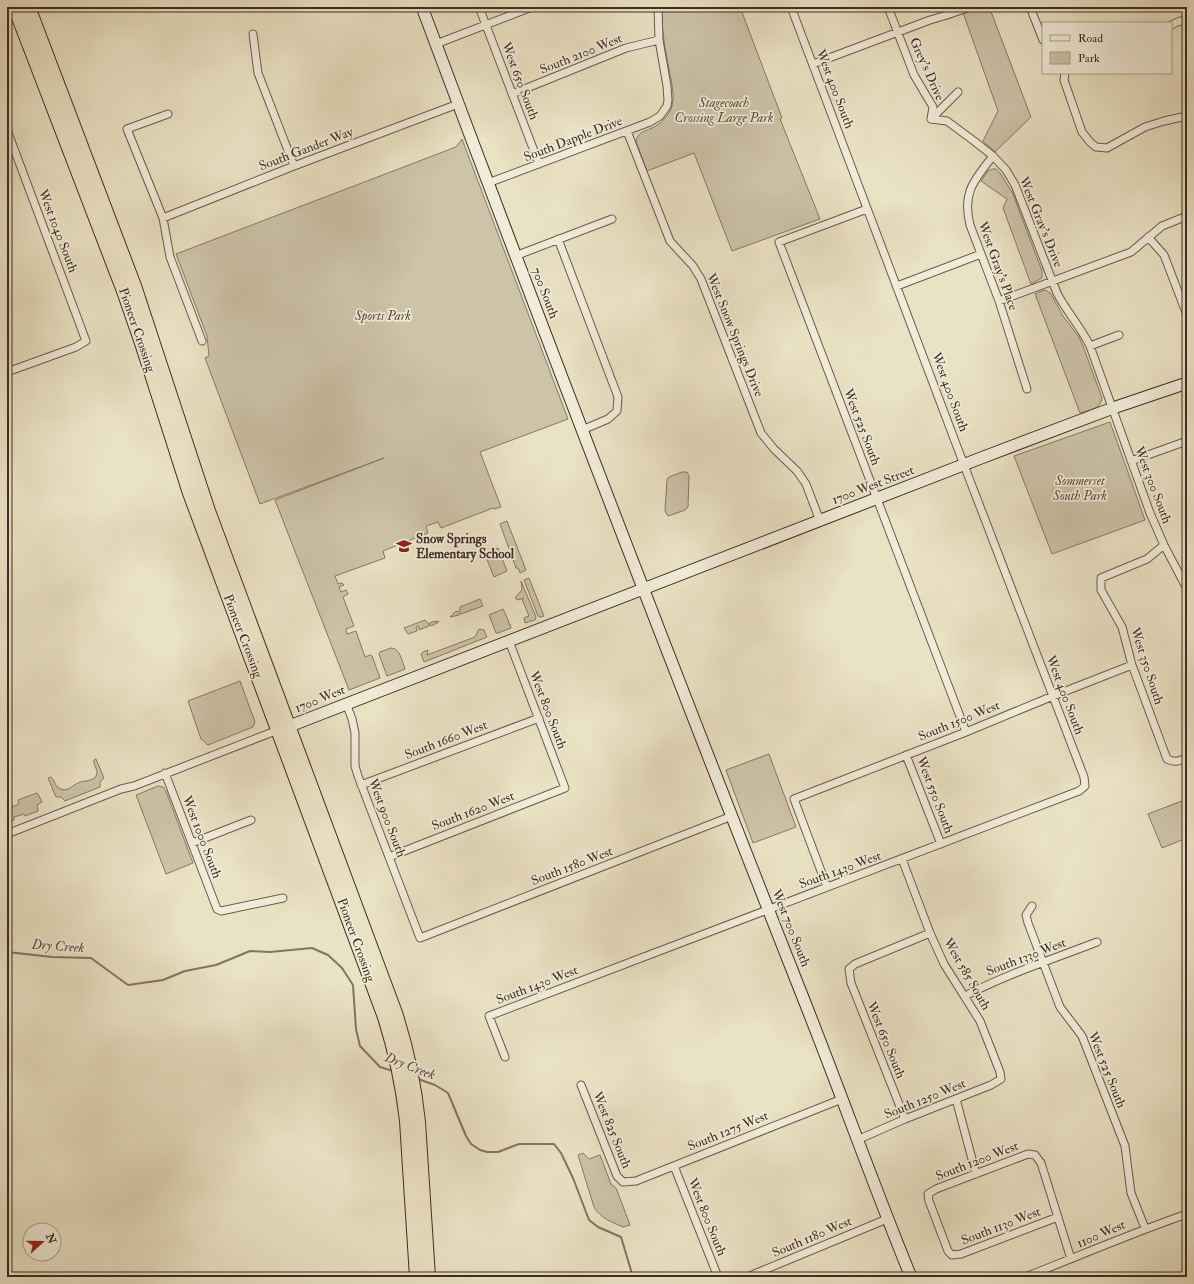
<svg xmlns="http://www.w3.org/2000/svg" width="1194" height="1284" viewBox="0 0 1194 1284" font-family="'IM FELL Double Pica',serif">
	<rect width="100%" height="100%" fill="#eae2c4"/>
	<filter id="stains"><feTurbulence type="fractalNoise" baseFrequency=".005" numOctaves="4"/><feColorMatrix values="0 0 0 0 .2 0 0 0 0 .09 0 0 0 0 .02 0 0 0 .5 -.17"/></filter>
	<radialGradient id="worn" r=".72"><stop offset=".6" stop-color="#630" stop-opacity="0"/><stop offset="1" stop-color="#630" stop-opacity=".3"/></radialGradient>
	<!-- green -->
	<path fill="#cdc3a9" stroke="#867866" d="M 662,7 L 740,7 L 782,118 L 780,119 L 820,219 L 732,251 L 694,153 L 647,171 L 636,141 C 638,131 647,131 654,127 C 662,123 670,114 672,106 C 675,94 671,81 669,69 C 665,49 661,27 662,7 Z
		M 961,7 L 987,7 L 990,9 L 1031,117 L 995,152 L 983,141 L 998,111 Z
		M 462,139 L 568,419 L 480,452 L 501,507 L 494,509 L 493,508 L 441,528 L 438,522 L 426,526 L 428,533 L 383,551 L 385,558 L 335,576 L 338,584 L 342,583 L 344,585 L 339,587 L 341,592 L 346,590 L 348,594 L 343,597 L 354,626 L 346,629 L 347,634 L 356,631 L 365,657 L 370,655 L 372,656 L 380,678 L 349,690 L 275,500 L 384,458 L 260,504 L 205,358 L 209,356 L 207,336 L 176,254 L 456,147 Z
		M 992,169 L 996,169 L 1000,173 L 1013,194 L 1042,271 L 1042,278 L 1031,284 L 1003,208 L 1007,199 L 981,181 L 988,171 Z
		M 1044,290 L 1047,291 L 1051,294 L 1063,316 L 1079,337 L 1083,346 L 1102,398 C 1101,409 1089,410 1080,413 L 1035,294 Z
		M 1110,422 L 1145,520 L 1052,554 L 1014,456 Z
		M 682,472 L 687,472 L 689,476 L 688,507 L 685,510 L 668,516 L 665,511 L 667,480 L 669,477 Z
		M 507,521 L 526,570 L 520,573 L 518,568 L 516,568 L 500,524 Z
		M 498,548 L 507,571 L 494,577 L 486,557 L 487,552 Z
		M 529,578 L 544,616 L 540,617 L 538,616 L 524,580 Z
		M 521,581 L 536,617 L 535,620 L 525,623 L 524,618 L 529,616 L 522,599 L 524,598 L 518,600 L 515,598 L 522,590 Z
		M 480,599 L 483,606 L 461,614 L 460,613 L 459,615 L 450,617 L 455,612 L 460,611 L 460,607 Z
		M 503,609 L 509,622 L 508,624 L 510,624 L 511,628 L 498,633 L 496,633 L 489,615 Z
		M 425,620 L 428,624 L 432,622 L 438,621 L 439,622 L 431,626 L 429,624 L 429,626 L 419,630 L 419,627 L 417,626 L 416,627 L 417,631 L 408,634 L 404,628 Z
		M 479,629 L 484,630 L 487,637 L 424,662 L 421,654 L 423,652 L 428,650 L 427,655 L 475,637 Z
		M 391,648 C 400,648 402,661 405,669 L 387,676 L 379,654 L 380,652 Z
		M 240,681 L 255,722 L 253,727 L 208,745 L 201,739 L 188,701 Z
		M 769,754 L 796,827 L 753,843 L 726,770 Z
		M 96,759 L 104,778 L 100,782 L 100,787 L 65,801 L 61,797 L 56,797 L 48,778 L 51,777 C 55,781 55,787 61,789 C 68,792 73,785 78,783 C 84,780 96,782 97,773 C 97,768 93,765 94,760 Z
		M 158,786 L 163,787 L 166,791 L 193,863 L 166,874 L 136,795 Z
		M 37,793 L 38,794 L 42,802 L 37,805 L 38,811 L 25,816 L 24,814 L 14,817 L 14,820 L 7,823 L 7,796 L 12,807 L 19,804 L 18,800 Z
		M 1187,799 L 1187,838 L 1162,848 L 1148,814 Z
		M 583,1153 L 589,1159 L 600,1155 L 611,1184 L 616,1188 L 630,1225 L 623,1227 C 612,1222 600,1218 594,1207 L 578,1155 Z"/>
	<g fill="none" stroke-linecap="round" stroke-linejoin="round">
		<!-- stream -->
		<path stroke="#837463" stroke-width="2" d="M 7,952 L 52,957 L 91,958 L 128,985 L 163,980 L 185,971 L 216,965 L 250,951 L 270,952 L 312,948 L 328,955 L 342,968 L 353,985 L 356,1029 L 360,1046 L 380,1067 L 393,1071
			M 418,1079 L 435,1085 L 448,1093 L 466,1136 L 471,1144 L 480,1150 L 487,1152 L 498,1152 L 519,1144 L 554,1144 L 561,1153 L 573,1178 L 589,1220 L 598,1227 L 621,1237 L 633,1277"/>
		<defs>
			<path id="street" d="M 479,7 L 539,164
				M 888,7 L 914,75 L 933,107 L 931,119
				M 1030,7 L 1043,40
				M 1171,25 L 1180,21 L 1187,22
				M 253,34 L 258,73 L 294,166
				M 436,44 L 532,7
				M 813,64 L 930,20 L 947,15 L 970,7
				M 1065,73 L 1064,80 L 1082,132 L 1090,142 L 1096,147 L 1107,148 L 1145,127 L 1164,121 L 1187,116
				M 512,94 L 626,48 L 659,40
				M 168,114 L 127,129 L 163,218 L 170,257 L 202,341
				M 931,119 L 947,121 L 974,141 L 993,156 L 1006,170 L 1015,185 L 1057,293 C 1066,311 1081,327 1090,346 L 1150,513 L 1164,545 L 1187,589
				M 931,119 L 958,92
				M 7,130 L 86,341 L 76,347 L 7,372
				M 627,131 L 670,241 L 693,266 L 701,279 L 761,433 L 774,449 L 797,471 L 806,484 L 820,521
				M 993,156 C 974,180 962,193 970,225 L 999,301 L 1027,389
				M 488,183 L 650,122 L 660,116 L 667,106 L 668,100 L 667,86 L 659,40 L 658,7
				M 867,209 L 779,242 L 966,732
				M 163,218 L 294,166 L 458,104
				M 1148,237 L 1164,255 L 1187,315
				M 558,239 L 618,397 L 617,411 L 608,419 L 582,430
				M 515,256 L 612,219
				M 897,286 L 981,254
				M 999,301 L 1131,252 L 1162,226 L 1187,216
				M 1090,346 L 1119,335
				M 1131,461 L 1187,441
				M 1164,545 L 1147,559 L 1101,578 L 1101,590 L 1122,627 L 1132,665 L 1167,759 C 1175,763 1179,761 1187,758
				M 346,703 L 352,719 L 355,733 L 355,766 L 358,776 L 420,938 L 732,816
				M 906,755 L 941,844
				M 165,773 L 217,909 L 221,911 L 283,898
				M 361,785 L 539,718
				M 7,834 L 121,789 L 134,786 L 278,730
				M 192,843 L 251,820
				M 389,857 L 565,788 L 509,641
				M 827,887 L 794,799 L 966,732 L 1053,696 L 1132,665
				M 1032,906 L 1026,915 L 1028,923 L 1060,1007 L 1082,1036 L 1125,1146 L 1131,1193 L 1145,1228
				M 965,996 C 1007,974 1053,959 1097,942
				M 505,1057 L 489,1016 L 1079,791 L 1085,786 L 1084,777 L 964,465 L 791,7
				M 581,1085 L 617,1176 L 623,1182 L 636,1181 L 842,1099
				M 956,1099 L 976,1174
				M 905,1119 L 851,983 L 849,969 L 855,964 L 930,933
				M 857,1140 L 905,1119 L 991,1085 L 1001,1079 L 1000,1072 L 980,1021 L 944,964 L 930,933 L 902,859
				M 674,1166 L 718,1277
				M 1058,1217 L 961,1254 L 952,1255 L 948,1251 L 929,1201 L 928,1194 L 936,1189 L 1028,1154 L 1035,1155 L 1041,1163 L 1071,1259
				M 747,1277 L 887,1219
				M 1025,1277 C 1079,1256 1132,1233 1187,1214"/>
			<path id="secondary" d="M 422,7 C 545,336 671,663 800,990 C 838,1085 872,1182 911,1277
				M 282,729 L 981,458 L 1113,408 L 1187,383"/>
			<path id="highway" d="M 15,7 L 124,291 L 143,346 L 190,493 L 385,1017 C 396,1052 403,1085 407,1121 L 417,1277
				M 28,7 L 134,286 L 208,511 L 395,1013 C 407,1050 414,1083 418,1122 L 428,1277"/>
		</defs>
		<!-- street casing -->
		<use href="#street" stroke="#6a5a4b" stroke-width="9"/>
		<!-- secondary casing -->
		<use href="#secondary" stroke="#402c23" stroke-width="13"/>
		<!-- highway casing -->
		<use href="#highway" stroke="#402c23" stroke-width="16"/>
		<!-- street -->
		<use href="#street" stroke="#f1ecd9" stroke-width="7"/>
		<!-- secondary -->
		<use href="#secondary" stroke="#f1ecd9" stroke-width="11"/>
		<!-- highway -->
		<use href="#highway" stroke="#eae2c4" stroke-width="14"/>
	</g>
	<!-- icons -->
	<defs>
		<symbol id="school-bare" viewBox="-9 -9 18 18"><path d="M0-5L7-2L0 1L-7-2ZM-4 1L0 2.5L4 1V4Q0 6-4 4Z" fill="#8f2418" stroke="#f1ecd9" stroke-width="2.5" paint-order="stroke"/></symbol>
	</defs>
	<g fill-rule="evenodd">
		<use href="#school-bare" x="393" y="535" width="22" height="22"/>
	</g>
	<g text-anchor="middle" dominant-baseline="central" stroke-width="3.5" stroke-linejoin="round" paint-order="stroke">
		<!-- street labels -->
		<g font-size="13" fill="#402c23" stroke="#f1ecd9">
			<text transform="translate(581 54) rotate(-22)">South 2100 West</text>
			<text transform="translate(927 69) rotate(66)">Grey's Drive</text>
			<text transform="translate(520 81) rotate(69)">West 650 South</text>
			<text transform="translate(835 89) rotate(69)">West 400 South</text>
			<text transform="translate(573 139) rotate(-21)">South Dapple Drive</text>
			<text transform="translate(306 149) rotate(-21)">South Gander Way</text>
			<text transform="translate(1041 222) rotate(68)">West Gray's Drive</text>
			<text transform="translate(58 231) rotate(69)">West 1040 South</text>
			<text transform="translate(998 266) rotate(70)">West Gray's Place</text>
			<text transform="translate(545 293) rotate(69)">700 South</text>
			<text transform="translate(137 330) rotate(71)">Pioneer Crossing</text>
			<text transform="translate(735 335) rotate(68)">West Snow Springs Drive</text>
			<text transform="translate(950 392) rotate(70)">West 400 South</text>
			<text transform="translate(862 427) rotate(69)">West 525 South</text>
			<text transform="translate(873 485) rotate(-21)">1700 West Street</text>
			<text transform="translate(1153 485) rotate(69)">West 300 South</text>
			<text transform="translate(243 636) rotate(69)">Pioneer Crossing</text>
			<text transform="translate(1147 666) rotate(72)">West 350 South</text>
			<text transform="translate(1065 695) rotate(69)">West 400 South</text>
			<text transform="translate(320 699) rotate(-22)">1700 West</text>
			<text transform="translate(548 710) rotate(69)">West 800 South</text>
			<text transform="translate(959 721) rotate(-22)">South 1500 West</text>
			<text transform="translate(446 740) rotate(-21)">South 1660 West</text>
			<text transform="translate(935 795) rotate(69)">West 550 South</text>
			<text transform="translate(473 811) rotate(-21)">South 1620 West</text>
			<text transform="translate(387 818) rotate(69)">West 900 South</text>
			<text transform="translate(202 837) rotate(69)">West 1000 South</text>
			<text transform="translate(572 866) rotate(-21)">South 1580 West</text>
			<text transform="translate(840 870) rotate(-20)">South 1430 West</text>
			<text transform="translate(791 928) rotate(68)">West 700 South</text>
			<text transform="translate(356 940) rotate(70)">Pioneer Crossing</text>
			<text transform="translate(1026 957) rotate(-21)">South 1330 West</text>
			<text transform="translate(967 974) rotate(60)">West 585 South</text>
			<text transform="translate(537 985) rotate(-21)">South 1430 West</text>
			<text transform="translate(886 1040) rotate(68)">West 650 South</text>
			<text transform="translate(1107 1070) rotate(68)">West 525 South</text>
			<text transform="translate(925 1099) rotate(-22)">South 1250 West</text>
			<text transform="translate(612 1130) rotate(68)">West 825 South</text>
			<text transform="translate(728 1131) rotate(-22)">South 1275 West</text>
			<text transform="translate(977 1161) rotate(-21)">South 1200 West</text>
			<text transform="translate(707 1217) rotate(68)">West 800 South</text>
			<text transform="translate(1001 1226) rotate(-21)">South 1130 West</text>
			<text transform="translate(1101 1234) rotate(-23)">1100 West</text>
			<text transform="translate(812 1237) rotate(-23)">South 1180 West</text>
		</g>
		<!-- park labels -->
		<g font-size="13" font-style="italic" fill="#5c4a3e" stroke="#f1ecd9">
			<text x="724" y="103">Stagecoach<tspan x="724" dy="15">Crossing Large Park</tspan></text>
			<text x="383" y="316">Sports Park</text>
			<text x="1080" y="481">Sommerset<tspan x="1080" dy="15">South Park</tspan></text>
		</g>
		<!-- poi labels -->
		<g font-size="13" font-weight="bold" fill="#402c23" stroke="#f1ecd9" text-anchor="start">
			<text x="416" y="539">Snow Springs<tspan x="416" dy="15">Elementary School</tspan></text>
		</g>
		<!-- water labels -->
		<g font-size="14" font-style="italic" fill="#5c4a3e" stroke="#f1ecd9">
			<text transform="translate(58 946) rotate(4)">Dry Creek</text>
			<text transform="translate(410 1066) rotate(21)">Dry Creek</text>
		</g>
	</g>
	<!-- margin -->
	<rect width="1194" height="1284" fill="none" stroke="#eae2c4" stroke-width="24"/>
	<rect x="8" y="8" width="1178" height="1268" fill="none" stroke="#402c23" stroke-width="2"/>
	<rect x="12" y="12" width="1170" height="1260" fill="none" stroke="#402c23"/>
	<!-- legend -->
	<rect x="1042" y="22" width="130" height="52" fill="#f1ecd9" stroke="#aa9f90"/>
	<rect x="1050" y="35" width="20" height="6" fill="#f1ecd9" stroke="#aa9f90"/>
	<text x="1078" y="42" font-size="12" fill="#402c23">Road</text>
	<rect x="1050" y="52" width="20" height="12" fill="#cdc3a9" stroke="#aa9f90"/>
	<text x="1078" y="62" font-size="12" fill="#402c23">Park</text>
	<!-- north arrow -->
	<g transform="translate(42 1242) rotate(69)"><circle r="19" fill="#f1ecd9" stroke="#aa9f90"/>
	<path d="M0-3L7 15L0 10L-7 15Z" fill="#8f2418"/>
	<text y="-6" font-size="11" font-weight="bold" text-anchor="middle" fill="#402c23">N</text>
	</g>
	<rect width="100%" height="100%" filter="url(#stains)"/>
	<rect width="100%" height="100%" fill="url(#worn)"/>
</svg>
